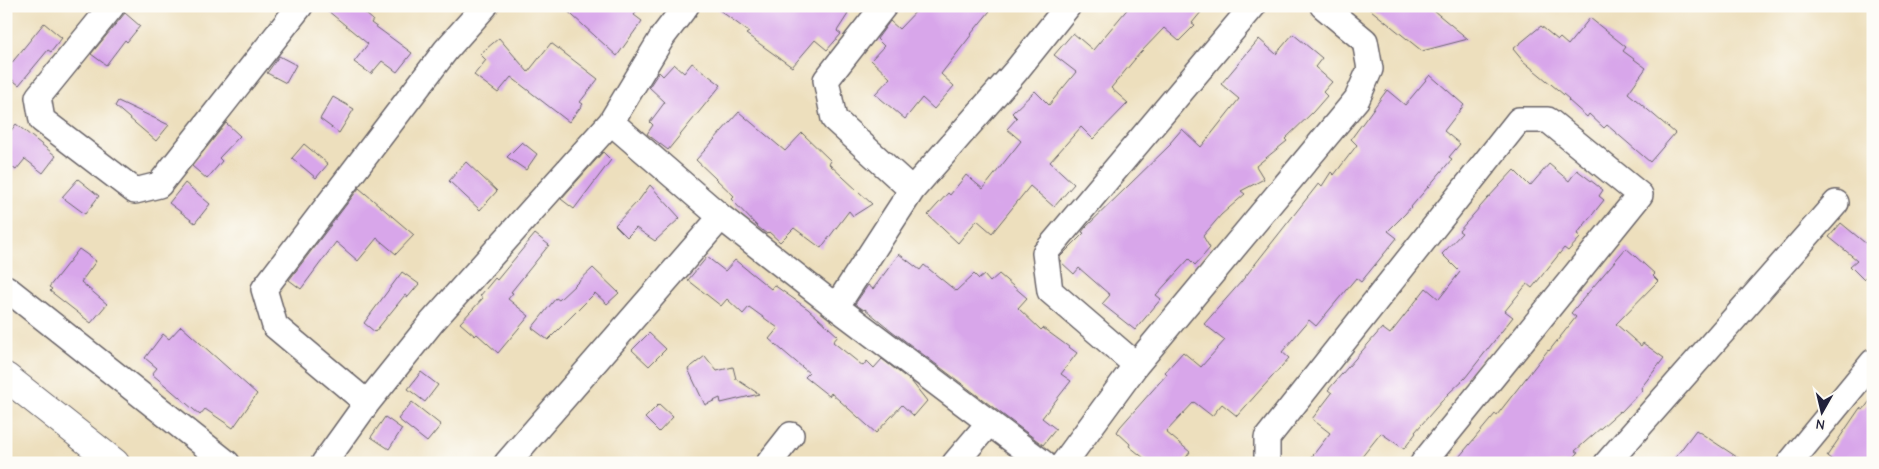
<svg xmlns="http://www.w3.org/2000/svg" width="1879" height="469" viewBox="0 0 1879 469" font-family="'Comic Neue',sans-serif">
	<rect width="100%" height="100%" fill="#fdfcf7"/>
	<filter id="ink" filterUnits="userSpaceOnUse"><feTurbulence type="fractalNoise" baseFrequency=".02" numOctaves="2"/><feDisplacementMap in="SourceGraphic" scale="10" xChannelSelector="R" yChannelSelector="G"/><feConvolveMatrix kernelMatrix="1 2 1 2 8 2 1 2 1" color-interpolation-filters="sRGB"/></filter>
	<filter id="wash" filterUnits="userSpaceOnUse"><feTurbulence type="fractalNoise" baseFrequency=".0096" numOctaves="4" result="noise"/><feDisplacementMap in="SourceGraphic" scale="20" xChannelSelector="R" yChannelSelector="G"/><feGaussianBlur stdDeviation="1.12" result="paint"/><feColorMatrix in="noise" values="0 0 0 0 0 0 0 0 0 0 0 0 0 0 0 0 0 1.4 0 .05"/><feComposite in="paint" operator="in"/></filter>
	<g filter="url(#wash)">
		<rect width="100%" height="100%" fill="#eddfbd"/>
		<g id="blocks">
			<!-- building -->
			<path fill="#d8a6ea" d="M 322,6 L 357,6 L 373,20 L 371,23 L 412,53 L 397,72 L 382,61 L 371,74 L 354,62 L 368,44 Z
				M 562,6 L 641,6 L 634,15 L 642,21 L 617,56 Z
				M 714,6 L 838,6 L 848,14 L 837,31 L 841,34 L 827,50 L 815,40 L 792,67 L 746,34 L 749,32 Z
				M 921,6 L 994,6 L 971,34 L 972,34 L 941,74 L 954,86 L 934,109 L 922,98 L 905,119 L 875,94 L 890,78 L 871,60 L 884,46 L 877,39 L 890,21 L 899,29 Z
				M 1130,6 L 1206,6 L 1192,23 L 1195,25 L 1179,41 L 1164,28 L 1140,53 L 1111,88 L 1128,103 L 1093,139 L 1081,127 L 1050,162 L 1074,184 L 1054,207 L 1030,186 L 992,233 L 977,220 L 958,243 L 928,215 L 948,193 L 950,195 L 966,175 L 983,189 L 1021,141 L 1007,129 L 1017,118 L 1012,113 L 1035,91 L 1049,105 L 1076,72 L 1054,55 L 1073,33 L 1093,50 Z
				M 1366,6 L 1428,6 L 1468,39 L 1422,51 Z
				M 125,13 L 140,26 L 127,42 L 125,40 L 106,65 L 91,54 Z
				M 1590,18 L 1626,47 L 1623,51 L 1646,68 L 1628,93 L 1675,133 L 1650,162 L 1607,125 L 1604,128 L 1589,114 L 1587,117 L 1568,100 L 1569,99 L 1523,61 L 1513,49 L 1541,26 L 1558,40 L 1560,38 L 1568,45 Z
				M 44,23 L 62,38 L 51,52 L 48,50 L 19,85 L 6,75 L 6,70 Z
				M 1293,34 L 1322,58 L 1315,67 L 1332,82 L 1323,92 L 1327,96 L 1313,112 L 1285,139 L 1287,141 L 1256,166 L 1264,179 L 1241,191 L 1245,194 L 1221,215 L 1203,236 L 1210,248 L 1195,265 L 1189,259 L 1156,295 L 1161,299 L 1135,330 L 1102,304 L 1110,295 L 1079,268 L 1074,274 L 1061,262 L 1060,257 L 1084,233 L 1082,232 L 1085,228 L 1171,144 L 1170,143 L 1182,129 L 1201,147 L 1239,99 L 1221,84 L 1259,39 L 1276,54 Z
				M 499,38 L 528,72 L 551,43 L 598,79 L 580,102 L 583,104 L 569,122 L 511,77 L 498,93 L 474,75 L 486,60 L 480,54 Z
				M 279,56 L 296,65 L 286,83 L 267,73 Z
				M 692,63 L 721,85 L 668,150 L 647,134 L 653,125 L 650,122 L 665,102 L 649,87 L 659,72 L 663,76 L 674,64 L 684,73 Z
				M 1430,75 L 1464,105 L 1444,131 L 1460,144 L 1449,157 L 1452,159 L 1405,214 L 1388,231 L 1397,238 L 1361,282 L 1356,278 L 1316,326 L 1309,320 L 1282,352 L 1289,358 L 1237,416 L 1222,404 L 1212,416 L 1194,402 L 1166,432 L 1190,452 L 1182,463 L 1150,463 L 1129,446 L 1130,444 L 1117,432 L 1120,427 L 1167,374 L 1165,372 L 1183,352 L 1201,367 L 1225,340 L 1204,324 L 1241,282 L 1319,183 L 1322,186 L 1331,172 L 1334,175 L 1357,145 L 1351,139 L 1387,90 L 1405,105 Z
				M 333,97 L 354,109 L 339,133 L 320,119 Z
				M 118,101 L 169,125 L 156,141 L 115,106 Z
				M 739,112 L 785,151 L 802,133 L 831,161 L 829,164 L 872,204 L 853,216 L 849,211 L 821,248 L 794,228 L 780,242 L 769,232 L 767,234 L 758,227 L 731,199 L 734,196 L 696,160 Z
				M 226,123 L 240,136 L 219,158 L 222,161 L 207,179 L 192,166 Z
				M 16,124 L 56,156 L 43,173 L 25,159 L 16,170 L 6,163 L 6,137 Z
				M 522,142 L 537,154 L 526,170 L 507,157 Z
				M 304,144 L 328,164 L 316,178 L 292,158 Z
				M 603,152 L 611,160 L 574,209 L 561,199 Z
				M 466,162 L 497,191 L 480,210 L 449,181 Z
				M 1549,164 L 1569,181 L 1577,170 L 1603,190 L 1599,196 L 1604,200 L 1577,234 L 1581,237 L 1568,251 L 1564,248 L 1532,288 L 1527,284 L 1505,311 L 1513,317 L 1465,378 L 1448,394 L 1415,432 L 1416,433 L 1404,449 L 1381,433 L 1357,463 L 1307,463 L 1330,433 L 1312,419 L 1332,393 L 1328,390 L 1382,328 L 1390,334 L 1426,288 L 1439,299 L 1460,272 L 1442,254 L 1462,233 L 1459,231 L 1487,199 L 1514,170 L 1530,186 Z
				M 78,179 L 99,196 L 85,214 L 62,197 Z
				M 185,183 L 210,204 L 195,223 L 169,203 Z
				M 650,185 L 680,218 L 655,241 L 636,228 L 627,237 L 615,225 L 639,200 Z
				M 359,188 L 414,235 L 396,254 L 377,238 L 358,261 L 336,242 L 301,289 L 289,280 Z
				M 1841,223 L 1870,247 L 1873,245 L 1873,273 L 1871,272 L 1863,279 L 1850,266 L 1857,260 L 1829,237 Z
				M 535,234 L 549,245 L 511,292 L 513,293 L 508,299 L 529,316 L 498,353 L 477,334 L 475,336 L 460,323 L 483,298 L 480,296 L 495,278 L 497,280 Z
				M 1626,248 L 1655,274 L 1653,276 L 1658,281 L 1616,324 L 1641,346 L 1643,343 L 1664,358 L 1641,388 L 1642,390 L 1621,412 L 1620,411 L 1575,451 L 1578,453 L 1569,463 L 1454,463 L 1495,414 L 1497,415 L 1548,350 L 1549,351 L 1576,317 L 1571,313 Z
				M 79,249 L 96,261 L 81,282 L 107,304 L 91,323 L 50,291 L 52,289 L 49,287 Z
				M 899,254 L 920,270 L 924,265 L 956,291 L 974,274 L 979,279 L 984,275 L 990,282 L 999,274 L 1027,298 L 1018,308 L 1041,330 L 1043,328 L 1077,353 L 1061,374 L 1071,381 L 1042,418 L 1056,429 L 1043,445 L 892,331 L 865,309 L 864,310 L 855,304 L 868,285 L 873,289 Z
				M 707,257 L 725,271 L 735,260 L 771,289 L 774,285 L 808,309 L 838,336 L 833,342 L 863,366 L 867,361 L 874,368 L 882,359 L 912,382 L 927,401 L 914,416 L 902,405 L 876,433 L 831,393 L 829,396 L 805,377 L 809,373 L 769,339 L 778,328 L 749,307 L 743,314 L 727,299 L 721,306 L 688,280 Z
				M 593,268 L 619,293 L 607,304 L 595,293 L 548,340 L 532,328 L 556,298 L 559,300 Z
				M 402,272 L 419,284 L 408,297 L 405,295 L 375,332 L 364,323 Z
				M 181,326 L 257,394 L 233,428 L 205,409 L 200,415 L 152,374 L 157,368 L 145,358 L 163,334 L 169,339 Z
				M 649,333 L 666,349 L 649,366 L 632,350 Z
				M 705,356 L 717,371 L 733,367 L 736,379 L 759,394 L 721,403 L 720,398 L 705,405 L 688,369 Z
				M 421,372 L 438,385 L 425,402 L 408,389 Z
				M 1873,397 L 1873,457 L 1868,463 L 1836,463 L 1827,456 L 1860,408 L 1863,410 Z
				M 412,402 L 441,425 L 427,442 L 398,419 Z
				M 659,404 L 673,417 L 659,432 L 645,418 Z
				M 385,417 L 402,429 L 389,449 L 371,437 Z
				M 1696,430 L 1746,463 L 1671,463 Z"/>
		</g>
	</g>
	<g filter="url(#ink)">
		<use href="#blocks" fill-opacity="0" stroke="#696468" stroke-width="1"/>
		<g fill="none" stroke-linecap="round" stroke-linejoin="round">
			<defs>
				<path id="minor" d="M 112,6 L 38,97 L 42,120 L 135,191 L 159,185 L 300,6
					M 884,6 L 826,80 L 834,119 L 912,190
					M 611,122 L 721,217 L 836,307 L 1043,463
					M 6,288 L 227,463
					M 836,307 L 912,190 L 1016,71 L 1068,6
					M 1136,365 L 1050,291 L 1045,253 L 1253,6
					M 367,403 L 275,326 L 264,289 L 446,50 L 485,6
					M 324,463 L 367,403 L 432,322 L 611,122 L 663,36 L 686,6
					M 507,463 L 721,217
					M 769,463 L 791,435
					M 955,463 L 989,423
					M 1064,463 L 1136,365 L 1357,99 L 1370,69 L 1365,41 L 1323,6
					M 1267,463 L 1267,438 L 1519,120 L 1548,120 L 1640,195 L 1423,463
					M 1607,463 L 1836,203
					M 1790,463 L 1873,362"/>
				<path id="major" d="M 6,377 L 115,463"/>
			</defs>
			<!-- minor casing -->
			<use href="#minor" stroke="#696468" stroke-width="28"/>
			<!-- major casing -->
			<use href="#major" stroke="#696468" stroke-width="30"/>
			<!-- minor -->
			<use href="#minor" stroke="#fff" stroke-width="25"/>
			<!-- major -->
			<use href="#major" stroke="#fff" stroke-width="28"/>
		</g>
	</g>
	<!-- margin -->
	<rect width="1879" height="469" fill="none" stroke="#fdfcf7" stroke-width="25"/>
	<!-- north arrow -->
	<g transform="translate(1822 412) rotate(188)" stroke="#fdfcf7" stroke-width="4" paint-order="stroke">
	<path d="M0-4L9 19L0 12L-9 19Z" fill="#22223b"/>
	<text y="-8" font-size="14" font-weight="bold" text-anchor="middle" fill="#22223b">N</text>
	</g>
</svg>
